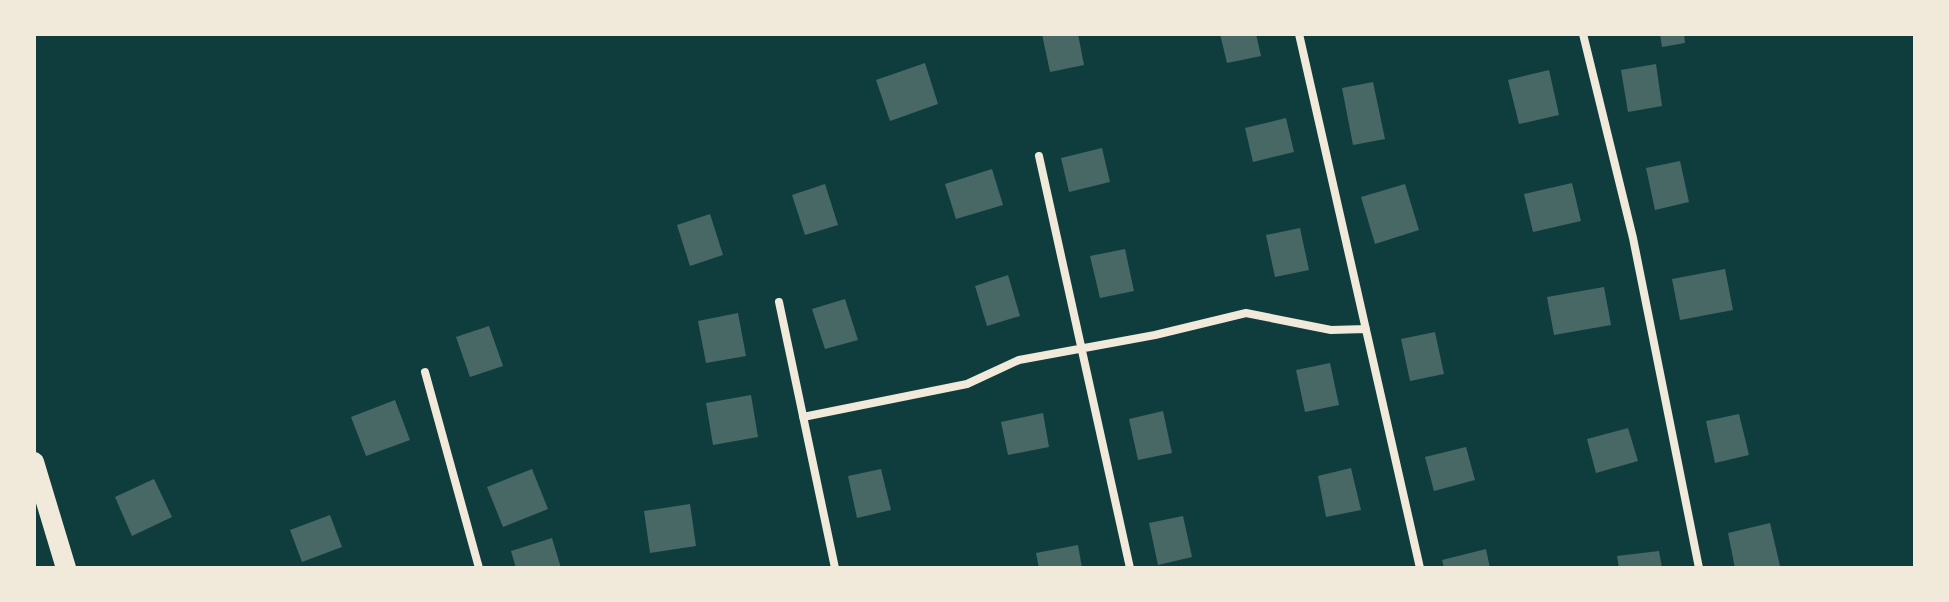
<svg xmlns="http://www.w3.org/2000/svg" width="1949" height="602" viewBox="0 0 1949 602" font-family="Mulish,sans-serif">
	<rect width="100%" height="100%" fill="#0f3d3e"/>
	<!-- building -->
	<path fill="#486865" d="M 1042,34 L 1078,34 L 1084,65 L 1050,72 Z
		M 1220,34 L 1256,34 L 1261,56 L 1227,63 Z
		M 1660,34 L 1684,34 L 1685,43 L 1662,47 Z
		M 925,63 L 938,104 L 890,121 L 876,80 Z
		M 1656,64 L 1662,106 L 1628,112 L 1621,70 Z
		M 1549,70 L 1559,115 L 1519,124 L 1508,80 Z
		M 1373,82 L 1385,139 L 1353,145 L 1342,88 Z
		M 1286,118 L 1294,152 L 1253,162 L 1245,128 Z
		M 1102,148 L 1110,182 L 1069,192 L 1061,158 Z
		M 1680,161 L 1689,202 L 1655,210 L 1646,168 Z
		M 992,169 L 1003,205 L 956,219 L 945,184 Z
		M 1572,183 L 1581,221 L 1533,232 L 1524,194 Z
		M 825,184 L 838,225 L 805,235 L 792,195 Z
		M 1405,184 L 1419,230 L 1375,244 L 1361,197 Z
		M 710,214 L 723,255 L 690,266 L 677,225 Z
		M 1300,228 L 1309,270 L 1275,277 L 1266,235 Z
		M 1125,249 L 1134,291 L 1100,298 L 1090,256 Z
		M 1725,269 L 1733,310 L 1680,320 L 1672,279 Z
		M 1008,275 L 1020,316 L 987,326 L 975,286 Z
		M 1604,287 L 1611,325 L 1554,335 L 1547,297 Z
		M 845,299 L 858,340 L 825,349 L 812,309 Z
		M 738,313 L 746,356 L 706,363 L 698,321 Z
		M 489,326 L 503,366 L 470,377 L 456,337 Z
		M 1435,332 L 1444,374 L 1410,381 L 1401,339 Z
		M 1330,363 L 1339,405 L 1305,412 L 1296,370 Z
		M 751,395 L 758,437 L 713,445 L 706,403 Z
		M 395,400 L 410,440 L 366,456 L 351,417 Z
		M 1163,411 L 1172,453 L 1138,460 L 1129,419 Z
		M 1043,413 L 1049,447 L 1008,455 L 1001,422 Z
		M 1739,414 L 1749,455 L 1715,463 L 1706,421 Z
		M 1628,428 L 1638,461 L 1596,473 L 1587,439 Z
		M 1466,447 L 1475,480 L 1434,491 L 1425,457 Z
		M 1351,468 L 1361,510 L 1326,517 L 1318,476 Z
		M 532,469 L 548,509 L 503,527 L 487,487 Z
		M 881,469 L 891,510 L 857,518 L 848,476 Z
		M 154,479 L 172,517 L 132,536 L 115,497 Z
		M 690,504 L 696,546 L 650,553 L 644,511 Z
		M 330,515 L 342,547 L 302,562 L 290,530 Z
		M 1183,516 L 1192,557 L 1158,565 L 1149,523 Z
		M 1770,523 L 1780,566 L 1735,568 L 1728,533 Z
		M 552,538 L 561,568 L 516,568 L 511,551 Z
		M 1078,545 L 1082,568 L 1039,568 L 1036,553 Z
		M 1486,549 L 1490,568 L 1444,568 L 1442,560 Z
		M 1659,551 L 1662,568 L 1619,568 L 1617,556 Z"/>
	<g fill="none" stroke-linecap="round" stroke-linejoin="round">
		<!-- minor -->
		<path stroke="#f1e9da" stroke-width="8" d="M 1299,34 L 1420,568
			M 1583,34 L 1633,238 L 1699,568
			M 1039,156 L 1130,568
			M 779,302 L 835,568
			M 425,372 L 479,568
			M 803,417 L 967,384 L 1019,360 L 1155,335 L 1246,313 L 1331,330 L 1366,329"/>
		<!-- primary -->
		<path stroke="#f1e9da" stroke-width="20" d="M 34,462 L 66,568"/>
	</g>
	<!-- border -->
	<rect width="1949" height="602" fill="none" stroke="#f1e9da" stroke-width="72"/>
</svg>
